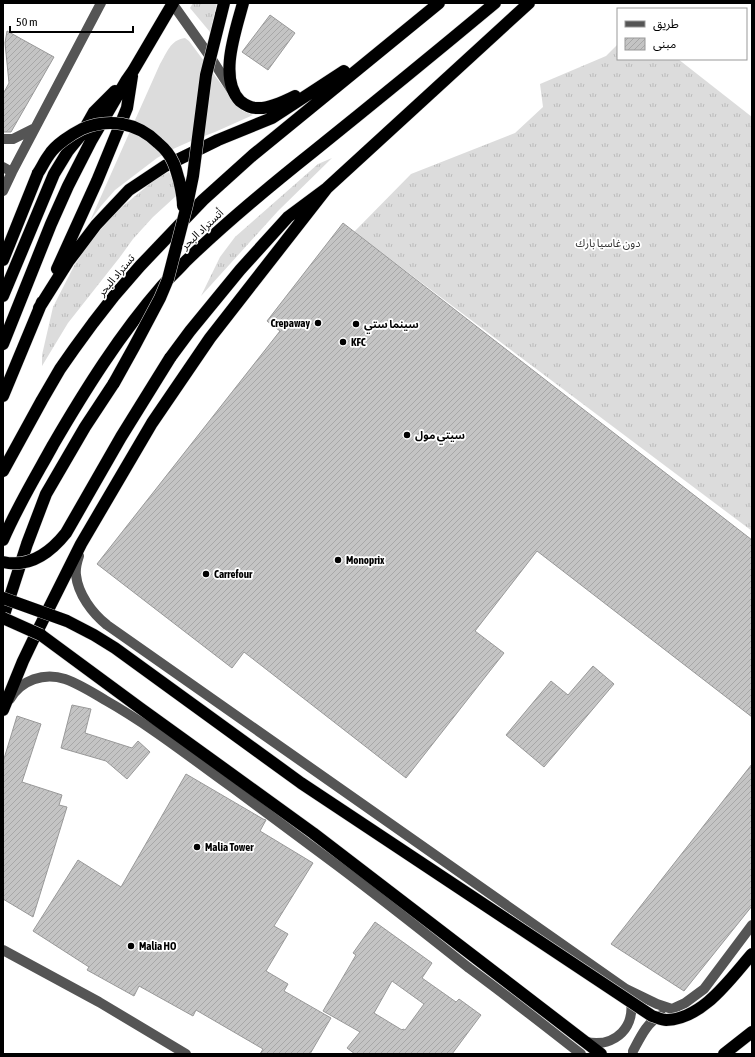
<svg xmlns="http://www.w3.org/2000/svg" width="755" height="1057" viewBox="0 0 755 1057" font-family="'Asap Condensed','Noto Sans Arabic',sans-serif">
	<defs>
		<pattern id="grass-tufts" width="24" height="20" patternUnits="userSpaceOnUse"><rect width="24" height="20" fill="#dcdcdc"/><path d="M3 7l-1-3M5 7V3M7 7l1-3M15 17l-1-3M17 17v-4M19 17l1-3" fill="none" stroke="#bbb"/></pattern>
		<pattern id="building-hatch" width="6" height="6" patternUnits="userSpaceOnUse"><rect width="6" height="6" fill="#c4c4c4"/><path d="M-1 1l2-2M0 6l6-6M5 7l2-2" fill="none" stroke="#a7a7a7"/></pattern>
	</defs>
	<rect width="100%" height="100%" fill="#fff"/>
	<!-- grass -->
	<path fill="url(#grass-tufts)" d="M 193,3 L 217,3 L 210,32 L 190,8 Z
		M 618,44 L 618,59 L 678,59 L 752,117 L 752,531 L 354,232 L 411,174 L 515,133 L 543,107 L 540,84 L 606,56 Z
		M 332,158 L 278,211 L 201,296 L 220,257 L 235,237 L 318,164 Z
		M 169,172 L 174,182 L 176,196 L 153,217 L 133,239 L 120,257 L 68,323 L 42,366 L 42,355 L 53,307 L 74,266 L 89,243 L 117,211 L 146,187 L 157,178 Z"/>
	<!-- garden -->
	<path fill="#dcdcdc" d="M 185,38 L 189,41 L 239,108 L 243,111 L 253,115 L 215,132 L 191,141 L 173,149 L 157,158 L 115,190 L 101,206 L 90,221 L 160,64 C 167,53 170,40 185,38 Z"/>
	<!-- building -->
	<path fill="url(#building-hatch)" stroke="#999" fill-rule="evenodd" d="M 270,15 L 295,33 L 268,70 L 242,52 Z
		M 7,31 L 54,57 L 11,132 L 3,132 L 3,94 L 9,83 L 5,43 Z
		M 343,223 L 752,540 L 752,717 L 537,551 L 475,631 L 504,653 L 406,778 L 244,652 L 232,668 L 97,564 L 280,331 L 267,321 Z
		M 593,666 L 614,684 L 544,767 L 506,735 L 551,681 L 568,695 Z
		M 72,705 L 91,709 L 85,733 L 132,748 L 138,741 L 150,752 L 127,779 L 106,761 L 61,748 Z
		M 17,716 L 41,724 L 22,782 L 62,795 L 59,805 L 67,807 L 33,917 L 3,899 L 3,762 Z
		M 752,764 L 752,906 L 684,991 L 611,944 Z
		M 186,774 L 263,819 L 266,820 L 260,831 L 313,863 L 274,926 L 288,934 L 266,971 L 288,984 L 284,991 L 331,1018 L 310,1054 L 260,1054 L 263,1049 L 196,1010 L 193,1016 L 139,986 L 134,996 L 87,970 L 89,967 L 33,931 L 78,860 L 121,887 Z
		M 375,922 L 432,963 L 422,978 L 456,1002 L 459,999 L 481,1015 L 452,1054 L 355,1054 L 347,1048 L 360,1032 L 323,1011 L 356,955 L 353,953 ZM 392,981 L 424,1004 L 405,1030 L 403,1029 L 402,1030 L 374,1013 Z"/>
	<g fill="none" stroke-linecap="round" stroke-linejoin="round">
		<defs>
			<path id="highway" d="M 243,3 C 236,30 218,78 240,101 C 245,105 251,108 257,108 C 269,109 285,101 295,96
				M 221,15 L 224,3
				M 3,260 L 38,173
				M 57,269 L 97,181 L 127,108 L 132,76
				M 3,296 L 54,174 L 68,151 L 81,135 L 94,112 L 115,91
				M 39,308 L 68,262 L 96,225 L 129,190 L 165,166 L 218,140 L 272,118 L 344,71
				M 3,344 L 51,224 L 68,186 L 91,141 L 126,81 L 133,71 L 173,3
				M 170,358 L 190,331 L 240,270 L 288,217 L 327,188 L 529,3
				M 3,396 L 42,302
				M 3,471 L 42,400 L 60,369 L 74,349 L 93,323 L 114,296 L 140,266 L 203,200 L 253,155 L 439,3
				M 3,540 C 17,507 36,476 53,445 C 85,390 120,334 162,286 C 169,278 178,270 185,262 C 226,222 270,186 314,151 C 375,102 435,53 495,3
				M 3,618 L 27,544 L 46,494 L 85,427 L 114,383
				M 41,635 L 140,708 L 313,833 L 601,1054
				M 3,710 L 23,661 L 35,636 L 81,544 L 152,423 L 210,338 L 327,188
				M 724,1054 L 752,1032"/>
		</defs>
		<!-- highway casing -->
		<use href="#highway" stroke="#dbdbdb" stroke-width="13"/>
		<!-- minor -->
		<path stroke="#555" stroke-width="10" d="M 172,3 L 211,58 L 231,89
			M 3,139 L 13,139 L 35,128
			M 3,167 L 12,172
			M 3,191 L 12,172 L 101,3
			M 79,556 C 77,562 75,568 76,575 C 78,594 92,613 107,625 L 626,989 L 657,1004 L 672,1009 L 685,1003 L 704,989 L 752,925
			M 10,699 C 21,680 44,672 65,679 C 79,684 92,692 105,700 C 151,726 191,758 233,788 C 268,814 303,840 338,866 C 382,899 426,934 469,968 C 507,996 544,1025 581,1054
			M 3,950 L 99,1002 L 186,1054
			M 586,1042 C 616,1048 637,1026 630,997
			M 633,1054 L 633,1051 C 640,1038 647,1022 661,1015"/>
		<!-- highway -->
		<use href="#highway" stroke="#000" stroke-width="12"/>
		<defs>
			<path id="highway-bridge" d="M 38,173 C 42,167 45,160 49,155 C 55,145 72,134 82,129 C 109,118 137,122 158,143 C 164,148 170,155 173,162 C 176,168 177,174 179,180 C 181,189 183,196 183,206
				M 114,383 L 134,347 L 160,298 L 168,279 L 187,205 L 193,176 L 206,75 L 221,15
				M 3,562 C 29,568 50,553 66,533 L 121,437 L 170,358
				M 3,598 L 67,621 L 94,635 L 115,648 L 301,783 L 652,1016 C 656,1017 662,1020 666,1020 C 703,1019 730,979 752,954
				M 3,618 L 41,635"/>
		</defs>
		<!-- highway-bridge casing -->
		<use href="#highway-bridge" stroke="#dbdbdb" stroke-width="13" stroke-linecap="butt"/>
		<!-- highway-bridge -->
		<use href="#highway-bridge" stroke="#000" stroke-width="12"/>
	</g>
	<!-- markers -->
	<g fill="#000" stroke="#fff" stroke-width="1.5">
		<circle cx="318" cy="323" r="4"/>
		<circle cx="356" cy="324" r="4"/>
		<circle cx="343" cy="342" r="4"/>
		<circle cx="407" cy="435" r="4"/>
		<circle cx="338" cy="560" r="4"/>
		<circle cx="206" cy="574" r="4"/>
		<circle cx="197" cy="847" r="4"/>
		<circle cx="131" cy="946" r="4"/>
	</g>
	<g text-anchor="middle" dominant-baseline="central" stroke-width="3.5" stroke-linejoin="round" paint-order="stroke">
		<!-- street labels -->
		<g font-size="11" fill="#000" stroke="#fff">
			<text transform="translate(202 229) rotate(-43)">أتستراد البحر</text>
			<text transform="translate(116 275) rotate(-50)">تستراد البحر</text>
		</g>
		<!-- park labels -->
		<g font-size="11" fill="#333" stroke="#fff">
			<text x="608" y="243">دون غاسيا بارك</text>
		</g>
		<!-- poi labels -->
		<g font-size="11" font-weight="bold" fill="#000" stroke="#fff" text-anchor="start">
			<text x="310" y="323" text-anchor="end">Crepaway</text>
			<text x="364" y="324">سينما ستي</text>
			<text x="351" y="342">KFC</text>
			<text x="415" y="435">سيتي مول</text>
			<text x="346" y="560">Monoprix</text>
			<text x="214" y="574">Carrefour</text>
			<text x="205" y="847">Malia Tower</text>
			<text x="139" y="946">Malia HO</text>
		</g>
	</g>
	<!-- border -->
	<rect width="755" height="1057" fill="none" stroke="#000000" stroke-width="8"/>
	<!-- legend -->
	<rect x="617" y="8" width="130" height="52" fill="#ffffff" stroke="#999999"/>
	<rect x="625" y="21" width="20" height="6" fill="#555555" stroke="#999999"/>
	<text x="653" y="28" font-size="12" fill="#000000">طريق</text>
	<rect x="625" y="38" width="20" height="12" fill="url(#building-hatch)" stroke="#999999"/>
	<text x="653" y="48" font-size="12" fill="#000000">مبنى</text>
	<!-- scale -->
	<path d="M10 26v6h123v-6" fill="none" stroke="#000000" stroke-width="2"/>
	<text x="16" y="26" font-size="12" fill="#000000" stroke="#ffffff" stroke-width="3" paint-order="stroke">50 m</text>
</svg>
